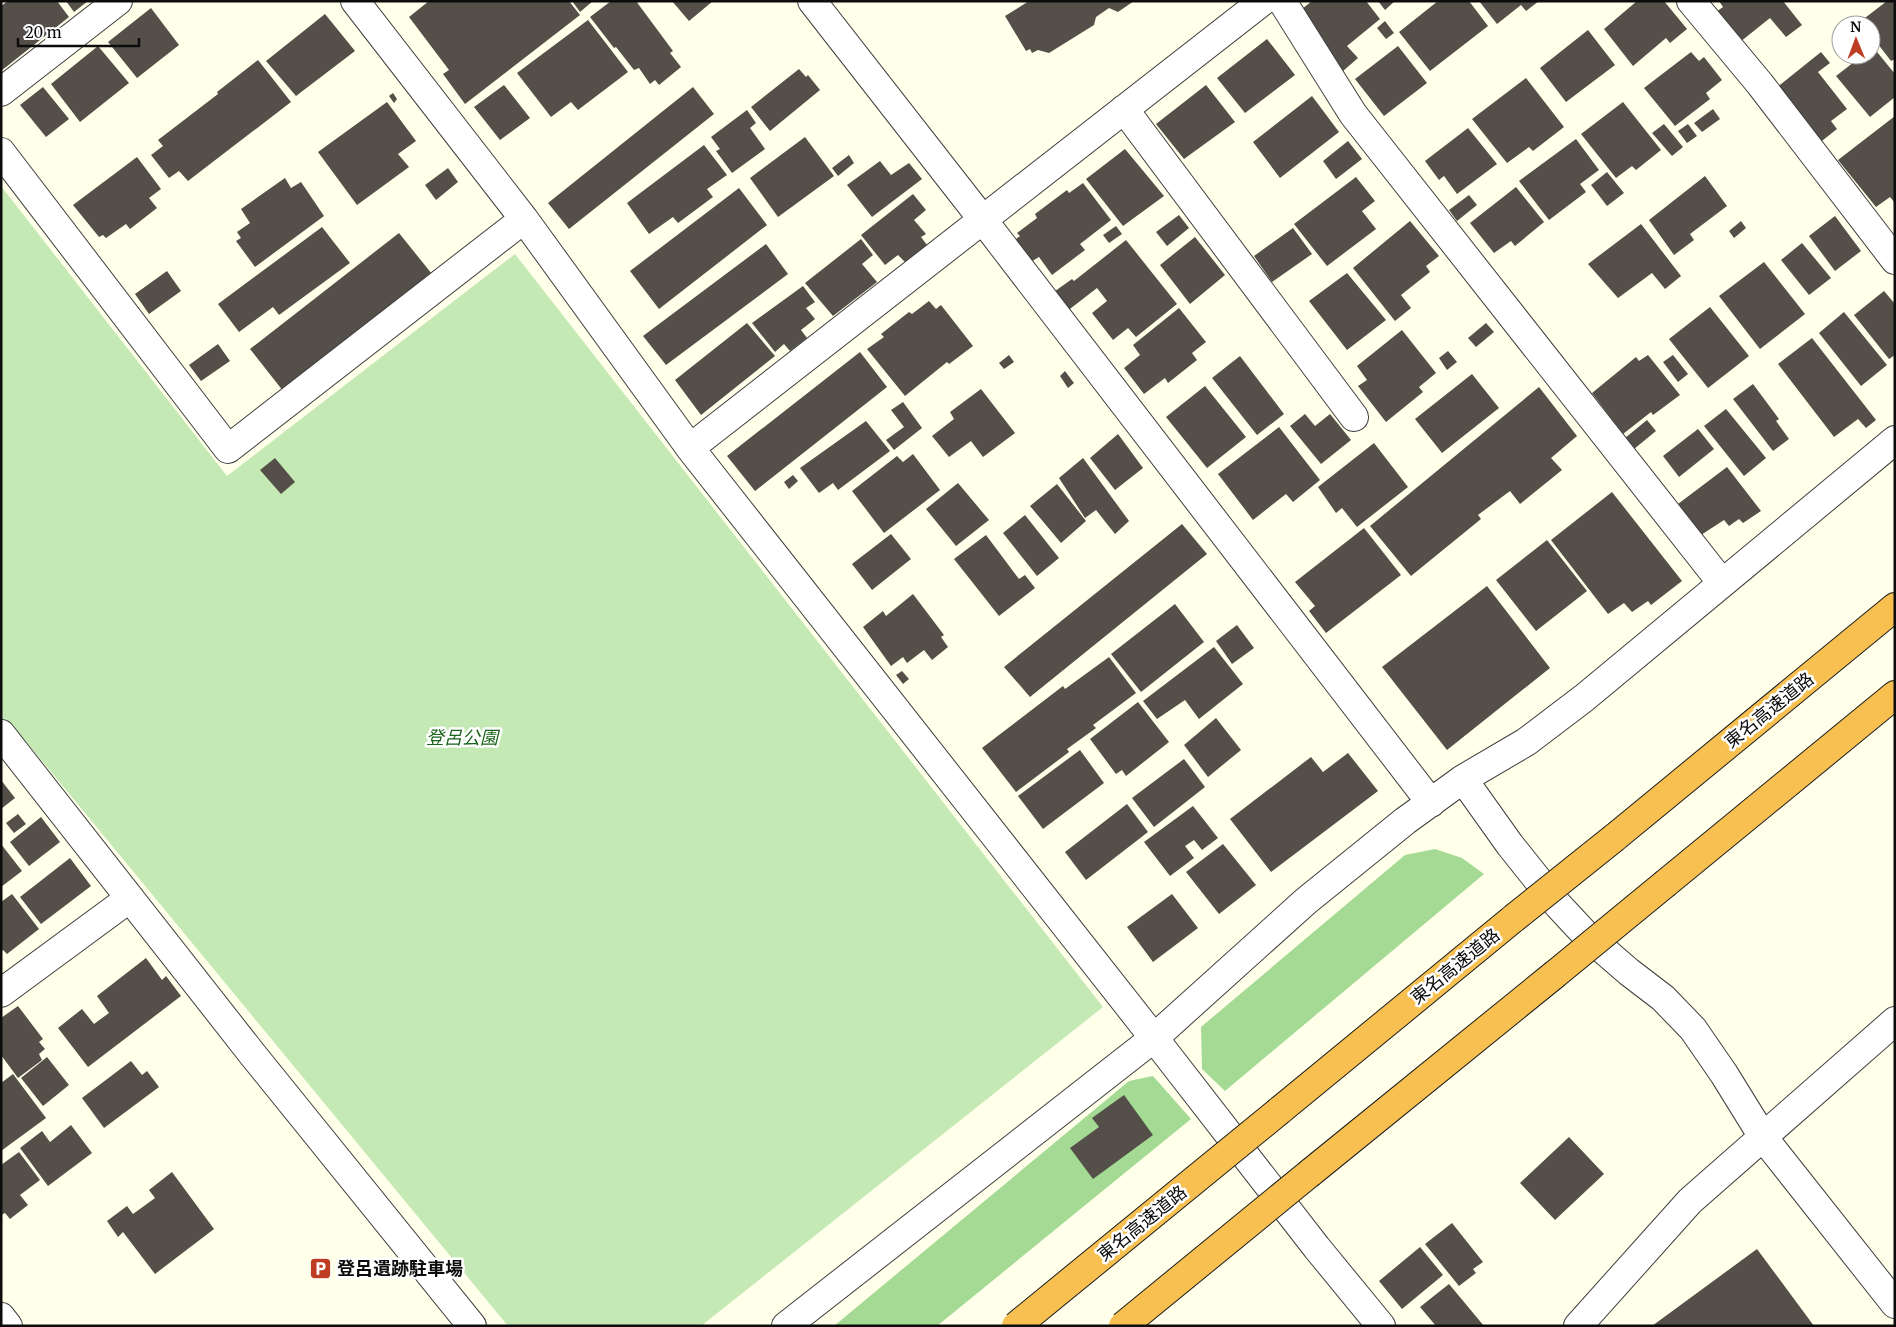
<svg xmlns="http://www.w3.org/2000/svg" width="1896" height="1327" viewBox="0 0 1896 1327" font-family="Merriweather,'Noto Sans JP',serif">
	<rect width="100%" height="100%" fill="#ffffea"/>
	<!-- green -->
	<path fill="#c4e9b4" d="M 1,186 L 227,476 L 515,254 L 1103,1007 L 701,1326 L 508,1326 L 24,739 L 1,755 Z"/>
	<!-- forest -->
	<path fill="#a4da93" d="M 1435,849 L 1462,858 L 1484,874 L 1225,1091 L 1202,1069 L 1201,1027 L 1405,855 Z
		M 1153,1076 L 1191,1119 L 937,1326 L 834,1326 L 1129,1081 Z"/>
	<!-- building -->
	<path fill="#544f48" d="M 8,1 L 57,1 L 69,17 L 1,71 L 1,6 Z
		M 66,1 L 88,1 L 74,12 Z
		M 429,1 L 569,1 L 580,15 L 465,104 L 443,74 L 449,70 L 409,17 Z
		M 572,1 L 593,1 L 580,12 Z
		M 611,1 L 636,1 L 673,51 L 670,53 L 681,67 L 659,85 L 655,80 L 650,84 L 639,68 L 634,70 L 616,47 L 614,48 L 590,17 Z
		M 672,1 L 713,1 L 689,21 Z
		M 1029,1 L 1134,1 L 1118,12 L 1109,8 L 1096,17 L 1094,25 L 1049,53 L 1038,50 L 1032,53 L 1030,49 L 1026,51 L 1005,16 Z
		M 1312,1 L 1366,1 L 1380,19 L 1347,46 L 1358,58 L 1343,71 L 1297,13 Z
		M 1378,1 L 1395,1 L 1385,10 Z
		M 1438,1 L 1469,1 L 1488,26 L 1430,71 L 1399,32 Z
		M 1479,1 L 1539,1 L 1526,11 L 1521,5 L 1497,24 Z
		M 1637,1 L 1664,1 L 1687,29 L 1670,43 L 1666,38 L 1633,66 L 1604,29 Z
		M 1719,1 L 1783,1 L 1802,25 L 1786,37 L 1770,18 L 1740,42 L 1716,12 L 1723,7 Z
		M 1887,1 L 1895,1 L 1895,59 L 1891,61 L 1871,35 L 1871,25 L 1864,25 L 1861,21 Z
		M 151,8 L 179,45 L 137,78 L 108,42 Z
		M 325,14 L 355,51 L 296,96 L 266,61 Z
		M 588,20 L 628,72 L 578,110 L 571,102 L 551,117 L 517,73 Z
		M 1385,21 L 1394,33 L 1386,39 L 1377,28 Z
		M 1588,30 L 1615,65 L 1566,102 L 1540,68 Z
		M 1267,39 L 1295,75 L 1245,113 L 1217,78 Z
		M 98,46 L 129,83 L 80,122 L 51,84 Z
		M 1398,46 L 1427,83 L 1384,116 L 1355,79 Z
		M 1873,47 L 1895,74 L 1895,97 L 1870,117 L 1836,76 L 1863,55 L 1871,55 L 1871,48 Z
		M 1691,52 L 1699,61 L 1704,57 L 1722,80 L 1706,93 L 1710,99 L 1675,126 L 1644,88 Z
		M 1821,52 L 1830,63 L 1818,72 L 1847,109 L 1831,121 L 1837,129 L 1818,144 L 1775,89 Z
		M 258,60 L 291,102 L 188,181 L 179,171 L 169,178 L 151,155 L 163,146 L 158,140 L 218,94 L 217,92 Z
		M 799,69 L 806,77 L 808,75 L 820,90 L 770,131 L 751,107 Z
		M 1526,78 L 1564,127 L 1533,151 L 1529,147 L 1507,163 L 1472,119 Z
		M 504,85 L 530,118 L 500,140 L 474,107 Z
		M 1206,85 L 1235,122 L 1184,159 L 1156,124 Z
		M 43,87 L 69,119 L 46,137 L 20,105 Z
		M 693,87 L 714,114 L 569,229 L 548,203 Z
		M 393,93 L 397,99 L 394,103 L 389,96 Z
		M 1312,96 L 1339,132 L 1280,178 L 1253,142 Z
		M 387,102 L 416,141 L 398,154 L 409,167 L 357,205 L 318,152 Z
		M 1623,102 L 1661,150 L 1636,170 L 1632,166 L 1616,178 L 1581,134 Z
		M 1713,109 L 1720,119 L 1702,132 L 1694,123 Z
		M 747,110 L 756,123 L 750,128 L 765,149 L 732,173 L 716,151 L 720,149 L 711,137 Z
		M 1895,116 L 1895,203 L 1890,197 L 1876,207 L 1838,160 Z
		M 1664,124 L 1683,147 L 1672,156 L 1652,133 Z
		M 1688,124 L 1697,136 L 1687,143 L 1678,131 Z
		M 1468,128 L 1497,164 L 1457,194 L 1444,176 L 1439,180 L 1425,161 Z
		M 805,137 L 834,176 L 778,217 L 750,178 Z
		M 1576,139 L 1599,170 L 1580,184 L 1586,192 L 1549,220 L 1519,181 Z
		M 1348,141 L 1362,159 L 1336,179 L 1323,161 Z
		M 704,145 L 727,175 L 707,189 L 713,197 L 678,223 L 673,217 L 649,234 L 627,203 Z
		M 1125,149 L 1164,196 L 1123,226 L 1086,179 Z
		M 849,155 L 854,163 L 838,176 L 832,168 Z
		M 137,157 L 161,189 L 149,198 L 157,208 L 130,229 L 126,224 L 106,238 L 103,235 L 99,237 L 73,205 Z
		M 880,161 L 891,175 L 909,163 L 922,179 L 872,217 L 847,185 Z
		M 448,168 L 458,182 L 436,200 L 425,185 Z
		M 1607,172 L 1624,193 L 1607,206 L 1591,185 Z
		M 1705,176 L 1727,206 L 1690,234 L 1694,240 L 1674,255 L 1649,220 Z
		M 1356,177 L 1375,201 L 1362,211 L 1376,229 L 1327,266 L 1294,224 Z
		M 285,178 L 291,188 L 301,182 L 324,216 L 255,267 L 236,241 L 241,238 L 237,232 L 250,223 L 241,209 Z
		M 1083,183 L 1111,220 L 1080,244 L 1085,250 L 1052,275 L 1039,257 L 1029,263 L 1012,242 L 1020,236 L 1017,233 L 1037,218 L 1035,214 L 1067,190 L 1069,193 Z
		M 1516,187 L 1544,222 L 1515,246 L 1511,241 L 1494,253 L 1470,223 Z
		M 739,188 L 767,225 L 659,309 L 630,271 Z
		M 913,194 L 926,210 L 914,220 L 926,234 L 921,237 L 927,245 L 905,262 L 898,255 L 885,265 L 861,235 Z
		M 1469,195 L 1477,205 L 1457,221 L 1449,210 Z
		M 1179,215 L 1189,228 L 1167,246 L 1156,232 Z
		M 1835,216 L 1861,251 L 1835,271 L 1809,236 Z
		M 1410,221 L 1439,256 L 1426,266 L 1430,272 L 1401,295 L 1411,308 L 1395,321 L 1353,268 Z
		M 1741,221 L 1746,228 L 1734,238 L 1729,231 Z
		M 1641,224 L 1681,276 L 1665,289 L 1652,273 L 1618,298 L 1588,264 Z
		M 1116,226 L 1122,234 L 1109,243 L 1103,235 Z
		M 322,227 L 350,263 L 279,315 L 273,307 L 239,332 L 218,304 Z
		M 1293,228 L 1312,254 L 1272,282 L 1254,256 Z
		M 399,233 L 436,279 L 287,396 L 250,349 Z
		M 1195,237 L 1225,275 L 1190,304 L 1160,265 Z
		M 861,239 L 873,255 L 862,264 L 877,282 L 833,316 L 805,283 Z
		M 1126,240 L 1177,304 L 1136,337 L 1128,328 L 1113,340 L 1092,313 L 1107,301 L 1097,288 L 1066,312 L 1051,294 L 1072,279 L 1074,281 Z
		M 1802,243 L 1831,278 L 1809,295 L 1781,260 Z
		M 766,244 L 788,274 L 666,365 L 643,336 Z
		M 1764,262 L 1805,314 L 1760,349 L 1719,296 Z
		M 167,271 L 181,291 L 149,314 L 135,294 Z
		M 1347,273 L 1386,320 L 1347,350 L 1309,301 Z
		M 803,286 L 815,302 L 806,308 L 815,319 L 801,330 L 807,338 L 790,351 L 784,344 L 775,352 L 752,323 Z
		M 1884,291 L 1895,304 L 1895,355 L 1889,359 L 1854,315 Z
		M 929,301 L 936,309 L 941,305 L 973,346 L 949,364 L 947,362 L 905,396 L 867,349 L 884,337 L 881,334 L 909,312 L 912,314 Z
		M 1710,307 L 1749,356 L 1708,388 L 1669,339 Z
		M 1179,308 L 1206,342 L 1192,353 L 1197,360 L 1168,383 L 1165,378 L 1144,394 L 1124,368 L 1140,355 L 1133,345 Z
		M 1844,312 L 1887,365 L 1861,386 L 1819,333 Z
		M 747,323 L 775,356 L 701,415 L 675,380 Z
		M 1486,323 L 1494,332 L 1476,347 L 1468,338 Z
		M 1402,330 L 1436,373 L 1419,387 L 1423,392 L 1386,422 L 1358,386 L 1367,380 L 1357,366 Z
		M 1812,338 L 1876,420 L 1866,428 L 1858,419 L 1834,437 L 1778,364 Z
		M 218,344 L 230,361 L 201,381 L 189,365 Z
		M 1448,351 L 1457,362 L 1447,370 L 1439,358 Z
		M 860,352 L 887,387 L 755,491 L 727,456 Z
		M 1009,355 L 1014,362 L 1004,369 L 999,363 Z
		M 1648,355 L 1680,395 L 1653,415 L 1651,412 L 1623,434 L 1592,393 L 1636,357 L 1639,361 Z
		M 1673,355 L 1688,374 L 1678,382 L 1663,362 Z
		M 1240,356 L 1284,414 L 1257,435 L 1212,378 Z
		M 1065,371 L 1074,383 L 1068,388 L 1060,376 Z
		M 1472,374 L 1499,408 L 1442,453 L 1415,419 Z
		M 1753,384 L 1779,419 L 1776,421 L 1789,439 L 1773,451 L 1733,399 Z
		M 1205,386 L 1246,437 L 1207,468 L 1166,417 Z
		M 1539,387 L 1577,436 L 1551,458 L 1562,470 L 1520,504 L 1510,491 L 1478,515 L 1481,519 L 1411,576 L 1370,526 Z
		M 981,389 L 1015,433 L 983,457 L 971,441 L 949,457 L 932,436 L 954,419 L 950,412 Z
		M 903,402 L 922,428 L 894,450 L 886,440 L 904,427 L 891,410 Z
		M 1726,409 L 1766,458 L 1744,476 L 1704,426 Z
		M 1305,414 L 1315,426 L 1330,414 L 1351,440 L 1321,464 L 1290,426 Z
		M 1647,420 L 1656,431 L 1634,449 L 1625,438 Z
		M 866,421 L 890,451 L 838,490 L 833,483 L 819,493 L 800,468 Z
		M 1279,427 L 1320,480 L 1293,502 L 1286,494 L 1253,520 L 1218,474 Z
		M 1698,429 L 1714,449 L 1679,477 L 1663,456 Z
		M 1118,434 L 1143,468 L 1115,490 L 1090,458 Z
		M 1374,443 L 1408,487 L 1357,527 L 1342,508 L 1336,513 L 1318,487 Z
		M 913,454 L 940,490 L 884,533 L 852,491 L 897,456 L 903,462 Z
		M 275,458 L 295,482 L 281,494 L 260,470 Z
		M 1083,458 L 1129,521 L 1115,534 L 1096,510 L 1085,518 L 1059,478 Z
		M 1727,467 L 1761,511 L 1743,523 L 1739,519 L 1729,526 L 1724,520 L 1701,535 L 1678,504 Z
		M 793,475 L 798,481 L 789,489 L 784,482 Z
		M 958,483 L 989,520 L 956,546 L 926,509 Z
		M 1057,484 L 1086,521 L 1061,543 L 1030,506 Z
		M 1612,492 L 1682,581 L 1651,605 L 1648,601 L 1632,612 L 1624,603 L 1608,614 L 1551,540 Z
		M 1025,515 L 1059,558 L 1037,576 L 1003,533 Z
		M 1182,524 L 1207,554 L 1030,697 L 1004,667 Z
		M 1364,528 L 1401,575 L 1326,633 L 1309,611 L 1315,606 L 1295,582 Z
		M 891,534 L 911,559 L 872,590 L 852,564 Z
		M 986,535 L 1019,579 L 1025,575 L 1035,588 L 999,616 L 954,559 Z
		M 1547,540 L 1587,591 L 1536,631 L 1496,580 Z
		M 1487,586 L 1550,668 L 1447,750 L 1382,667 Z
		M 913,594 L 944,635 L 941,637 L 948,647 L 932,660 L 924,650 L 907,663 L 903,657 L 891,666 L 863,627 L 883,611 L 886,616 Z
		M 1175,604 L 1204,642 L 1141,692 L 1111,654 Z
		M 1237,625 L 1254,648 L 1232,664 L 1216,641 Z
		M 1214,647 L 1243,684 L 1199,719 L 1185,700 L 1157,719 L 1143,701 Z
		M 1109,657 L 1136,693 L 1093,725 L 1096,728 L 1067,749 L 1069,752 L 1016,792 L 982,748 L 1063,686 L 1065,689 Z
		M 902,671 L 909,679 L 903,684 L 896,675 Z
		M 1138,702 L 1169,742 L 1126,776 L 1122,770 L 1116,774 L 1090,739 Z
		M 1216,718 L 1241,750 L 1208,777 L 1184,745 Z
		M 1080,750 L 1104,783 L 1043,829 L 1018,796 Z
		M 1348,753 L 1378,791 L 1271,872 L 1230,819 L 1311,757 L 1323,772 Z
		M 1184,759 L 1205,787 L 1154,827 L 1132,798 Z
		M 1,780 L 15,798 L 1,809 Z
		M 1127,804 L 1148,832 L 1086,880 L 1065,852 Z
		M 1193,806 L 1218,838 L 1202,850 L 1194,840 L 1185,846 L 1194,858 L 1170,876 L 1144,842 Z
		M 18,814 L 26,824 L 14,833 L 6,823 Z
		M 41,817 L 60,842 L 29,866 L 10,842 Z
		M 1,844 L 22,871 L 1,887 Z
		M 1223,844 L 1256,885 L 1219,914 L 1186,872 Z
		M 70,858 L 91,886 L 41,924 L 20,897 Z
		M 12,894 L 39,929 L 7,954 L 3,950 L 1,951 L 1,902 Z
		M 1172,894 L 1198,928 L 1153,962 L 1127,927 Z
		M 146,958 L 162,980 L 166,976 L 181,996 L 88,1067 L 58,1028 L 82,1009 L 94,1024 L 109,1013 L 97,996 Z
		M 18,1006 L 43,1039 L 39,1042 L 45,1049 L 39,1054 L 42,1060 L 18,1078 L 1,1055 L 1,1018 Z
		M 47,1057 L 69,1085 L 43,1106 L 21,1078 Z
		M 131,1061 L 142,1075 L 147,1071 L 159,1087 L 104,1128 L 82,1098 Z
		M 13,1074 L 46,1118 L 1,1151 L 1,1083 Z
		M 1124,1095 L 1153,1135 L 1093,1179 L 1070,1148 L 1099,1127 L 1092,1118 Z
		M 71,1125 L 92,1153 L 48,1186 L 20,1148 L 42,1131 L 50,1142 Z
		M 1569,1137 L 1604,1174 L 1555,1220 L 1520,1183 Z
		M 19,1152 L 40,1180 L 20,1195 L 28,1205 L 10,1219 L 5,1213 L 1,1215 L 1,1165 Z
		M 172,1172 L 214,1229 L 155,1274 L 123,1232 L 118,1237 L 107,1221 L 127,1206 L 133,1214 L 155,1198 L 149,1190 Z
		M 1452,1223 L 1483,1262 L 1473,1269 L 1476,1273 L 1459,1286 L 1425,1244 Z
		M 1420,1247 L 1443,1275 L 1402,1309 L 1379,1281 Z
		M 1757,1249 L 1814,1326 L 1652,1326 Z
		M 1449,1284 L 1484,1326 L 1436,1326 L 1420,1307 Z"/>
	<g fill="none" stroke-linecap="round" stroke-linejoin="round">
		<defs>
			<path id="minor" d="M 355,1 L 524,219 L 690,448 L 1154,1038 L 1317,1248 L 1381,1326
				M 812,1 L 983,220 L 1431,803
				M 1282,1 L 1353,114 L 1722,583
				M 1691,1 L 1760,84 L 1895,260
				M 1,92 L 118,1
				M 1124,109 L 1354,417
				M 1,152 L 228,449 L 524,219
				M 690,448 L 1263,1
				M 1,734 L 253,1055 L 472,1326
				M 1463,779 L 1510,845 L 1558,905 L 1585,934 L 1629,972 L 1663,998 L 1693,1029 L 1724,1074 L 1763,1137 L 1895,1304
				M 1,993 L 130,898
				M 1,1317 L 8,1326
				M 786,1326 L 1154,1038 L 1306,901 L 1405,821 L 1463,779 L 1526,742 L 1584,698 L 1895,440
				M 1578,1326 L 1690,1201 L 1895,1021"/>
			<path id="highway" d="M 1614,838 L 1895,607
				M 1666,883 L 1895,695
				M 1279,1111 L 1514,918
				M 1310,1173 L 1554,975"/>
		</defs>
		<!-- minor casing -->
		<use href="#minor" stroke="#3f3f3f" stroke-width="30"/>
		<!-- highway casing -->
		<use href="#highway" stroke="#1d1d1d" stroke-width="30"/>
		<!-- minor -->
		<use href="#minor" stroke="#fff" stroke-width="28"/>
		<!-- highway -->
		<use href="#highway" stroke="#f7c050" stroke-width="28"/>
		<defs>
			<path id="highway-bridge" d="M 1514,918 L 1614,838
				M 1554,975 L 1666,883
				M 1016,1326 L 1279,1111
				M 1123,1326 L 1310,1173"/>
		</defs>
		<!-- highway-bridge casing -->
		<use href="#highway-bridge" stroke="#1d1d1d" stroke-width="30" stroke-linecap="butt"/>
		<!-- highway-bridge -->
		<use href="#highway-bridge" stroke="#f7c050" stroke-width="28"/>
	</g>
	<!-- icons -->
	<defs>
		<symbol id="parking-square" viewBox="-11 -11 22 22"><rect x="-9" y="-9" width="18" height="18" rx="4" fill="#be3c22" stroke="#fff"/><path d="M-3.5-5.5H1a3.5 3.5 0 0 1 0 7H-1V5.5H-3.5ZM-1-3.4V-.6H.8a1.4 1.4 0 0 0 0-2.8Z" fill="#fff"/></symbol>
	</defs>
	<g fill-rule="evenodd">
		<use href="#parking-square" x="308" y="1256" width="25" height="25"/>
	</g>
	<g text-anchor="middle" dominant-baseline="central" stroke-width="5" stroke-linejoin="round" paint-order="stroke">
		<!-- street labels -->
		<g font-size="18" fill="#0c0c0c" stroke="#fff">
			<text transform="translate(1769 710) rotate(-39)">東名高速道路</text>
			<text transform="translate(1455 966) rotate(-39)">東名高速道路</text>
			<text transform="translate(1142 1223) rotate(-39)">東名高速道路</text>
		</g>
		<!-- park labels -->
		<g font-size="18" font-style="italic" fill="#1b641c" stroke="#fff">
			<text x="462" y="737">登呂公園</text>
		</g>
		<!-- poi labels -->
		<g font-size="18" font-weight="bold" fill="#0c0c0c" stroke="#fff" text-anchor="start">
			<text x="337" y="1268">登呂遺跡駐車場</text>
		</g>
	</g>
	<!-- border -->
	<rect width="1896" height="1327" fill="none" stroke="#0c0c0c" stroke-width="5"/>
	<!-- north arrow -->
	<g transform="translate(1856 40) rotate(359)"><circle r="24" fill="#ffffff" stroke="#9e9e9e"/>
	<path d="M0-4L9 19L0 12L-9 19Z" fill="#be3c22"/>
	<text y="-8" font-size="14" font-weight="bold" text-anchor="middle" fill="#0c0c0c">N</text>
	</g>
	<!-- scale -->
	<path d="M18 38v8h121v-8" fill="none" stroke="#0c0c0c" stroke-width="2.5"/>
	<text x="25" y="38" font-size="15" fill="#0c0c0c" stroke="#ffffff" stroke-width="4" paint-order="stroke">20 m</text>
</svg>
